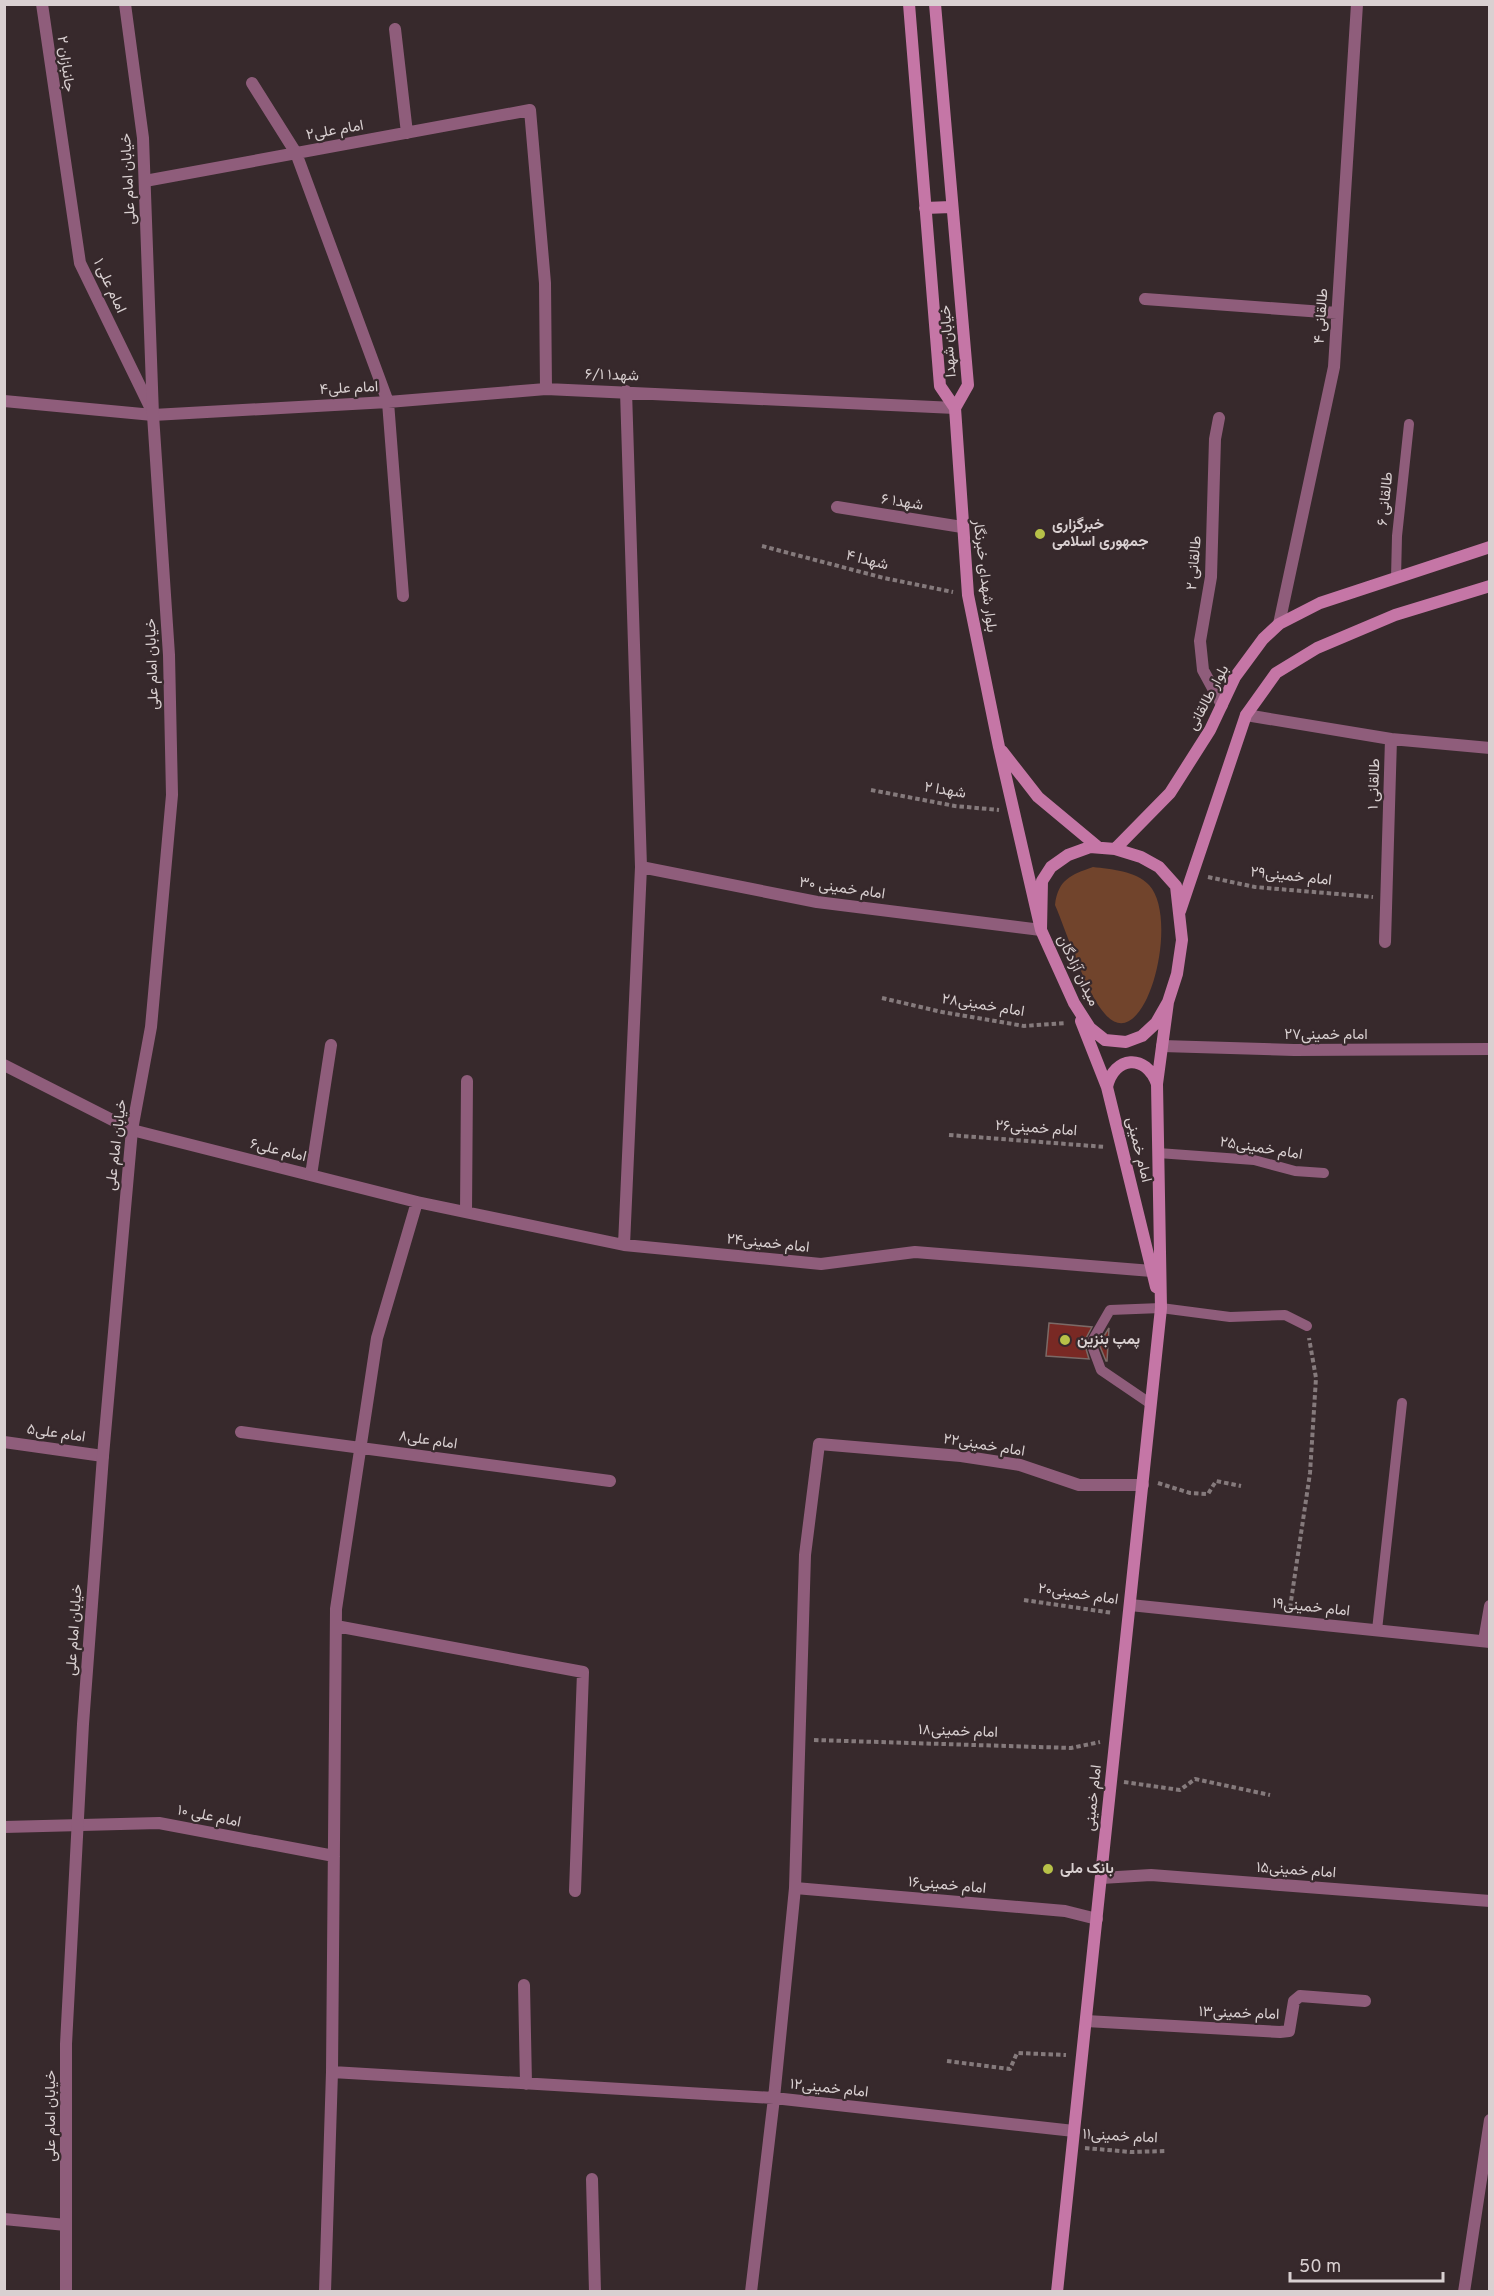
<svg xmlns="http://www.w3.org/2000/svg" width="1494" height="2296" viewBox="0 0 1494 2296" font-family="Overpass,Vazirmatn,sans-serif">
	<rect width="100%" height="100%" fill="#37292c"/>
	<!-- green -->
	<path fill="#71442c" d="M 1093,867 C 1111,869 1136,871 1149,885 C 1181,919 1145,1060 1105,1014 C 1086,993 1067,933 1055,905 C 1058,880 1070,875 1093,867 Z"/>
	<!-- building -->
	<path fill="#792924" stroke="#7b6a67" stroke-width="1.5" d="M 1049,1323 L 1092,1327 L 1084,1342 L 1089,1359 L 1046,1356 Z
		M 1109,1328 L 1107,1361 L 1106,1361 L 1099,1344 Z"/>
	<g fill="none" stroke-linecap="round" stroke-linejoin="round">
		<!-- path -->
		<path stroke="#857a7c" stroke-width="4" stroke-dasharray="4.5 3" stroke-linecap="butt" d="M 762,546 L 884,578 L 953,592
			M 871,790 L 955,806 L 999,810
			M 1208,877 L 1255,887 L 1373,897
			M 882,998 L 942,1012 L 1024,1026 L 1066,1023
			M 949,1135 L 1106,1147
			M 1158,1483 L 1190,1493 L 1208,1494 L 1216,1481 L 1241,1486
			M 1024,1600 L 1113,1613
			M 1290,1608 L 1310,1473 L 1316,1378 L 1309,1338
			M 814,1740 L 1071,1748 L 1100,1742
			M 1124,1782 L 1180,1790 L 1195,1779 L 1270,1795
			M 947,2061 L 1010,2069 L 1017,2053 L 1066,2055
			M 1085,2148 L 1131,2152 L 1166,2151"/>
		<!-- service -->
		<path stroke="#8f5d7b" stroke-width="10" d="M 1396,578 L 1397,536 L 1409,424
			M 1158,1153 L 1254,1160 L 1295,1171 L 1324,1173
			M 1151,1404 L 1101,1370 L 1091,1343 L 1110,1310 L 1161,1308 L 1230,1317 L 1285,1315 L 1307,1326
			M 1377,1630 L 1402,1403"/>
		<!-- minor -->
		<path stroke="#8f5d7b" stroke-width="12" d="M 42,4 L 80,263 L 153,413
			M 395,29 L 407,133
			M 252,83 L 296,153 L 388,402 L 403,596
			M 145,181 L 530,110 L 545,283 L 546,389 L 955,408
			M 1145,299 L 1337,313
			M 4,401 L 153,415 L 388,402 L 546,389
			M 1219,418 L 1215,439 L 1211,577 L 1200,641 L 1203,670 L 1222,705
			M 837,507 L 962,527
			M 1279,624 L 1334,367 L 1357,4
			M 1246,715 L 1391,739 L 1385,942
			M 1391,739 L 1490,748
			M 641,867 L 817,902 L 1041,930
			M 1162,1046 L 1294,1050 L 1490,1049
			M 4,1065 L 132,1130 L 417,1202 L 624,1245 L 821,1264 L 915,1252 L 1152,1271
			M 311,1175 L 331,1045
			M 466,1212 L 467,1081
			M 624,1245 L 641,867 L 626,391
			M 241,1432 L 610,1481
			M 4,1442 L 103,1456
			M 1130,1605 L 1490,1642
			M 336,1626 L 583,1672 L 575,1891
			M 1484,1641 L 1490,1606
			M 4,1827 L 159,1823 L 334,1856
			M 1101,1878 L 1151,1875 L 1490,1901
			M 795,1888 L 1065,1911 L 1097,1919
			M 524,1985 L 526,2084
			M 1086,2021 L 1280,2032 L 1289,2031 L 1294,2001 L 1300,1996 L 1365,2001
			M 332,2072 L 336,1609 L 377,1338 L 417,1202
			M 592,2179 L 595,2292
			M 4,2219 L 66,2225
			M 325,2292 L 332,2072 L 774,2098 L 795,1888 L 805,1555 L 819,1444 L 961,1456 L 1020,1465 L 1079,1485 L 1143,1485
			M 751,2292 L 774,2098 L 1074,2131
			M 1464,2292 L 1490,2120"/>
		<!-- tertiary -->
		<path stroke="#8f5d7b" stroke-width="12" d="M 66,2292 L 66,2044 L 83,1724 L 103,1456 L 132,1130 L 151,1027 L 172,795 L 169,655 L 153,415 L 143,138 L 125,4"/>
		<!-- secondary -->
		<path stroke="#c576a6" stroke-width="12" d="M 909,4 L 940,386 L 955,408
			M 935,4 L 968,385 L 955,408
			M 925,208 L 951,207
			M 955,408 L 968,595 L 999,747 L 1041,930 L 1074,1003 L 1090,1028 L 1105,1040 L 1126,1042 L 1142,1036 L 1156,1023 L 1168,1002 L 1177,974 L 1182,940 L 1176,886 L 1159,867 L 1141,857 L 1115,849 L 1090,847 L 1068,855 L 1051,867 L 1042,881 L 1041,930
			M 1002,751 L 1038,797 L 1098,847
			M 1115,849 L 1170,793 L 1210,730 L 1235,677 L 1263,639 L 1279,624 L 1320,603 L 1490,547
			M 1180,911 L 1246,715 L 1276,673 L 1317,648 L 1395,615 L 1490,586
			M 1081,1021 L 1107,1087 L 1156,1287
			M 1107,1087 C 1114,1056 1146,1053 1157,1084
			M 1057,2292 L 1161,1308 L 1157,1084 L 1168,1002"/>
	</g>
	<!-- markers -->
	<g fill="#b7c148" stroke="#37292c" stroke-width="2">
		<circle cx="1040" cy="534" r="6"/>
		<circle cx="1065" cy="1340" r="6"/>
		<circle cx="1048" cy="1869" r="6"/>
	</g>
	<g text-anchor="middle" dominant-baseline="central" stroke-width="4.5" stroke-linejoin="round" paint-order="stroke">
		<!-- street labels -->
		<g font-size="15" fill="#d9d0d1" stroke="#37292c">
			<text transform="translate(65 64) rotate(82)">جانبازان ۲</text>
			<text transform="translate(335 131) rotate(-10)">امام علی۲</text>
			<text transform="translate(129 179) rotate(-93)">خیابان امام علی</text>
			<text transform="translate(109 286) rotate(65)">امام علی ۱</text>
			<text transform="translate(1322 316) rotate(-86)">طالقانی ۴</text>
			<text transform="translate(949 341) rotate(-95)">خیابان شهدا</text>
			<text transform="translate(612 376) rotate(2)">شهد۱ ۶/۱</text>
			<text transform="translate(349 389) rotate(-3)">امام علی۴</text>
			<text transform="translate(1386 499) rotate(-84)">طالقانی ۶</text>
			<text transform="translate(902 503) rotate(9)">شهد۱ ۶</text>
			<text transform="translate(867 561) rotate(14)">شهدا ۴</text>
			<text transform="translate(1195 563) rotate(-85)">طالقانی ۲</text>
			<text transform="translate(984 576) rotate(83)">بلوار شهدای خبرنگار</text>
			<text transform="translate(153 664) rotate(-92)">خیابان امام علی</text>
			<text transform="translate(1209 698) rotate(-62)">بلوار طالقانی</text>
			<text transform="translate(1375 784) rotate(-88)">طالقانی ۱</text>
			<text transform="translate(945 791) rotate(9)">شهدا ۲</text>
			<text transform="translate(1291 877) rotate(6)">امام خمینی۲۹</text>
			<text transform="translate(842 889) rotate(8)">امام خمینی ۳۰</text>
			<text transform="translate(1077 971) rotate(64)">میدان آزادگان</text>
			<text transform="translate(983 1006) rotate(9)">امام خمینی۲۸</text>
			<text x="1326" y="1035">امام خمینی۲۷</text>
			<text transform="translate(1036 1129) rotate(4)">امام خمینی۲۶</text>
			<text transform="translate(117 1145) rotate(-83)">خیابان امام علی</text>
			<text transform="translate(1261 1149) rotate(9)">امام خمینی۲۵</text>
			<text transform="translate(1138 1150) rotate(76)">امام خمینی</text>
			<text transform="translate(278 1151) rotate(14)">امام علی۶</text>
			<text transform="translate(768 1244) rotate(6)">امام خمینی۲۴</text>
			<text transform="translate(56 1434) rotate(8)">امام علی۵</text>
			<text transform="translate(428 1441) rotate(8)">امام علی۸</text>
			<text transform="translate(984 1446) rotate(9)">امام خمینی۲۲</text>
			<text transform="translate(1078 1595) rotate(8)">امام خمینی۲۰</text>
			<text transform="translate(1311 1608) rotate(6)">امام خمینی۱۹</text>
			<text transform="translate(75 1630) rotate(-86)">خیابان امام علی</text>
			<text transform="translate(958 1732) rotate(2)">امام خمینی۱۸</text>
			<text transform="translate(1094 1798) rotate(-84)">امام خمینی</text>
			<text transform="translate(209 1817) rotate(11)">امام علی ۱۰</text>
			<text transform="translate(1296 1871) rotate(4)">امام خمینی۱۵</text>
			<text transform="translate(947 1886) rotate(5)">امام خمینی۱۶</text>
			<text transform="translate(1239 2014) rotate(2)">امام خمینی۱۳</text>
			<text transform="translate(829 2089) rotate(6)">امام خمینی۱۲</text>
			<text transform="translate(51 2116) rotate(-90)">خیابان امام علی</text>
			<text transform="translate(1120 2137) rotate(3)">امام خمینی۱۱</text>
		</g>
		<!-- poi labels -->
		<g font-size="15" font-weight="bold" fill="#d9d0d1" stroke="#37292c" text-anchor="start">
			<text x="1052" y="525">خبرگزاری<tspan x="1052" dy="17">جمهوری اسلامی</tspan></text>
			<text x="1077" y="1340">پمپ بنزین</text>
			<text x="1060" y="1869">بانک ملی</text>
		</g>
	</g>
	<!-- border -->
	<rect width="1494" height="2296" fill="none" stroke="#d9d0d1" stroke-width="12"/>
	<!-- scale -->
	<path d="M1290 2272v9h153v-9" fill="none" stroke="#d9d0d1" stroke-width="3"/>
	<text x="1299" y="2272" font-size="18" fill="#d9d0d1" stroke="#37292c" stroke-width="4.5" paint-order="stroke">50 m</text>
</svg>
